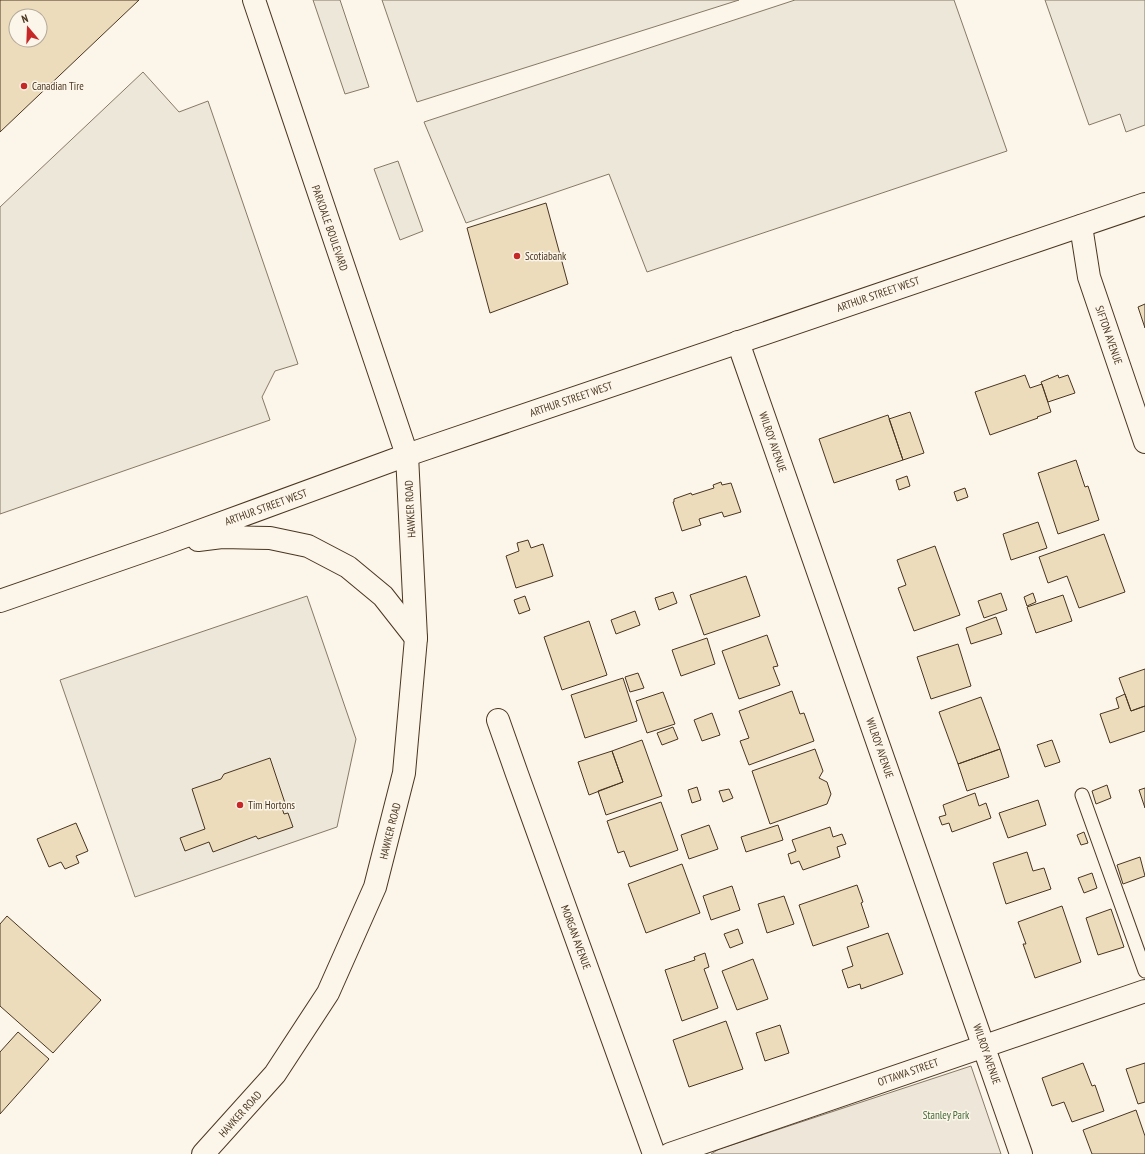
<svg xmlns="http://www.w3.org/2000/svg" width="1145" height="1154" viewBox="0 0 1145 1154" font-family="'PT Sans Narrow',sans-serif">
	<rect width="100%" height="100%" fill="#fbf6e9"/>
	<!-- green -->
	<path fill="#ede6d9" stroke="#887966" d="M 971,1066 L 1001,1154 L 711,1154 L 719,1149 Z"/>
	<!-- parking -->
	<path fill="#ede7d9" stroke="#887966" d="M 313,0 L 340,0 L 369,87 L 345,94 Z
		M 382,0 L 739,0 L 417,102 Z
		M 795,0 L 954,0 L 1007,151 L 647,272 L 609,174 L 466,223 L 424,122 Z
		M 1045,0 L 1145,0 L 1145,125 L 1126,132 L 1120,114 L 1089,125 Z
		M 143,72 L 179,112 L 208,101 L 298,364 L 275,371 L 262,397 L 270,420 L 0,514 L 0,207 Z
		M 398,161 L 423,231 L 400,240 L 374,169 Z
		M 307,596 L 356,739 L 337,827 L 135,897 L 60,680 Z"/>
	<!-- building -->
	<path fill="#ecdcbc" stroke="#4a3520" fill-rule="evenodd" d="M 0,0 L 139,0 L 0,132 ZM 16,16 L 40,16 L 40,40 L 16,40 Z
		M 546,203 L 568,284 L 490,313 L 467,228 Z
		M 1145,304 L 1145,328 L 1138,307 Z
		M 1025,375 L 1030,388 L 1042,384 L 1051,412 L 1037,417 L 1038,418 L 990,435 L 975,392 Z
		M 1058,375 L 1059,378 L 1068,375 L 1075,393 L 1048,402 L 1041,382 Z
		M 910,412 L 924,453 L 903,460 L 889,419 Z
		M 888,415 L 903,460 L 834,483 L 819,439 Z
		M 1076,460 L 1085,487 L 1088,486 L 1099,520 L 1058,534 L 1038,473 Z
		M 907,476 L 910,486 L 899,490 L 896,480 Z
		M 721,482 L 722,485 L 731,483 L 741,512 L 724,517 L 722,512 L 699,519 L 701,525 L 682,531 L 673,502 L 674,502 L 674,499 L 691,493 L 692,495 L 714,488 L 713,485 Z
		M 965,488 L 968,497 L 957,501 L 954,492 Z
		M 1038,522 L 1047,548 L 1011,560 L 1003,534 Z
		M 1104,534 L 1125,592 L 1079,608 L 1067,576 L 1048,583 L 1039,557 Z
		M 528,540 L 531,548 L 543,544 L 553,576 L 516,588 L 506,556 L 519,551 L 517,543 Z
		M 935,546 L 960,615 L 914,631 L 898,588 L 906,585 L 897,560 Z
		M 746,576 L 760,616 L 704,635 L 690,595 Z
		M 673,592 L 677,603 L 659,610 L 655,598 Z
		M 1001,593 L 1007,610 L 984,618 L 978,601 Z
		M 1033,593 L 1036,602 L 1027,606 L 1024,597 Z
		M 1063,595 L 1072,621 L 1036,633 L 1027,607 Z
		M 525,596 L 530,610 L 519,614 L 514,600 Z
		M 635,611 L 640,625 L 616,634 L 611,620 Z
		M 996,617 L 1002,634 L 971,644 L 966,628 Z
		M 589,621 L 607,675 L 562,690 L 544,637 Z
		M 767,635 L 778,666 L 773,667 L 780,685 L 739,699 L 722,651 Z
		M 707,638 L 715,664 L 681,676 L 672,650 Z
		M 958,644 L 971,686 L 931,699 L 917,657 Z
		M 1145,669 L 1145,706 L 1131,711 L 1119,678 Z
		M 638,673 L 644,688 L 630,692 L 625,677 Z
		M 623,678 L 637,721 L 585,738 L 571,695 Z
		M 792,691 L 800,714 L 804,713 L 814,741 L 749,765 L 740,741 L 749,738 L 739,711 Z
		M 663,692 L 675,724 L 647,733 L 636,701 Z
		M 1125,694 L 1131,711 L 1145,706 L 1145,731 L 1110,743 L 1100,714 L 1119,708 L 1116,698 Z
		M 981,697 L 1000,749 L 958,764 L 939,712 Z
		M 712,713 L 720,735 L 702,741 L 694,720 Z
		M 673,727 L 678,739 L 662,745 L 657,733 Z
		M 642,740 L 662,796 L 606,815 L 598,791 L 623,782 L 612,751 Z
		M 1052,740 L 1060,762 L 1045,767 L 1037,745 Z
		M 815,749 L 823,771 L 819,778 L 827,782 L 831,794 L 827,804 L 770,824 L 752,771 Z
		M 1000,749 L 1009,777 L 967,791 L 958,764 Z
		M 612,751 L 623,782 L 589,795 L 578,762 Z
		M 270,758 L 285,803 L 282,808 L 284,814 L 288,813 L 293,827 L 258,839 L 256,836 L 213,852 L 209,842 L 185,851 L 180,838 L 205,829 L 192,789 L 221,779 L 224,774 Z
		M 1107,785 L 1111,798 L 1096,804 L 1092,791 Z
		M 697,787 L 701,800 L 692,803 L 688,790 Z
		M 1145,788 L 1145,808 L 1139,790 Z
		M 729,789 L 733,798 L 723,802 L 719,791 Z
		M 975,793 L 979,806 L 986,803 L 991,818 L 952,832 L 949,823 L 942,825 L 939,817 L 946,815 L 943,805 Z
		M 1038,800 L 1046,825 L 1008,838 L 999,813 Z
		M 661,802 L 678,850 L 630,867 L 624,851 L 618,853 L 607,821 Z
		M 76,823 L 88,851 L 76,856 L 79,863 L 65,869 L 61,862 L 49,867 L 37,839 Z
		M 709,825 L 718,849 L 689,859 L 681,835 Z
		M 778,825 L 783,840 L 746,852 L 741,837 Z
		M 830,827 L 833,837 L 842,834 L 846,844 L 837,847 L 840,857 L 803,870 L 799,861 L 791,864 L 788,854 L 796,851 L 792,840 Z
		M 1084,832 L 1088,843 L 1081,845 L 1077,835 Z
		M 1027,852 L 1033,871 L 1044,868 L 1051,889 L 1006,904 L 993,863 Z
		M 1140,857 L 1145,876 L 1123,884 L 1117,865 Z
		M 682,864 L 700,913 L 646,933 L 628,884 Z
		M 1092,873 L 1097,888 L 1084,893 L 1078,878 Z
		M 857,885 L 863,902 L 861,903 L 869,927 L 813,946 L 799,905 Z
		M 732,886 L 740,910 L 711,920 L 703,896 Z
		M 784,896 L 794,924 L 767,933 L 758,904 Z
		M 1062,906 L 1081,962 L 1035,978 L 1023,944 L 1026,944 L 1018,922 Z
		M 1111,909 L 1124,947 L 1098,955 L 1086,918 Z
		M 7,916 L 101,1000 L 53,1053 L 0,1006 L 0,924 Z
		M 738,929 L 743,943 L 730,948 L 724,934 Z
		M 888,933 L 903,974 L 861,989 L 860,984 L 848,988 L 842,970 L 853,966 L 847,947 Z
		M 705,953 L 709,967 L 704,969 L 718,1008 L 682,1021 L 665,970 L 695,960 L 694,957 Z
		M 753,959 L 768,999 L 737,1010 L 722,971 Z
		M 726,1021 L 743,1069 L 689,1087 L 673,1040 Z
		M 780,1025 L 789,1053 L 765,1061 L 756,1033 Z
		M 18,1032 L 49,1059 L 0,1114 L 0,1052 Z
		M 1083,1063 L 1092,1086 L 1095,1085 L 1104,1111 L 1072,1122 L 1064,1102 L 1052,1106 L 1042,1078 Z
		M 1145,1063 L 1145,1102 L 1138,1104 L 1126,1069 Z
		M 1136,1110 L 1145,1136 L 1145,1154 L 1092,1154 L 1083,1130 Z"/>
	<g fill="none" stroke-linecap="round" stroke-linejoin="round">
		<defs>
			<path id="lane" d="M 1082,795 L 1145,971"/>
			<path id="street" d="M 1081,226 L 1089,277 L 1145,442
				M 738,342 L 1021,1154
				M 498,720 L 517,774 L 654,1154
				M 203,1154 L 275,1074 L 328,993 L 375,887 L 404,773 L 416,638 L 407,455
				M 670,1154 L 1145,991"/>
			<path id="secondary" d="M 254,0 L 407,455
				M 198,540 L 222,537 L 270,538 L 308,546 L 348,567 L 383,596 L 416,638
				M 0,601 L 167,543 L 407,455 L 1145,204"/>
		</defs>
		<!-- lane casing -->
		<use href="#lane" stroke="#4a3520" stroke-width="15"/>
		<!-- street casing -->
		<use href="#street" stroke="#4a3520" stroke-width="24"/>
		<!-- secondary casing -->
		<use href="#secondary" stroke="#4a3520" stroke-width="24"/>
		<!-- lane -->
		<use href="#lane" stroke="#fbf6e9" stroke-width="13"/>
		<!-- street -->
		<use href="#street" stroke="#fbf6e9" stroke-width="22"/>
		<!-- secondary -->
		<use href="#secondary" stroke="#fbf6e9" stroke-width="22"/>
	</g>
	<!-- markers -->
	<g fill="#c62828" stroke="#fbf6e9" stroke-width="1.5">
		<circle cx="24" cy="86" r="4"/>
		<circle cx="517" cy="256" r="4"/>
		<circle cx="240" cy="805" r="4"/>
	</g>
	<g text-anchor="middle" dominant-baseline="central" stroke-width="3" stroke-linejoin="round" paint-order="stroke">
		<!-- poi labels -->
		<g font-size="11" fill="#4a3520" stroke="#fbf6e9" text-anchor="start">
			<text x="32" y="86">Canadian Tire</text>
			<text x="525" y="256">Scotiabank</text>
			<text x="248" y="805">Tim Hortons</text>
		</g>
		<!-- street labels -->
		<g font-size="11" fill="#4a3520" stroke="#fbf6e9">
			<text transform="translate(330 228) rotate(71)">PARKDALE BOULEVARD</text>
			<text transform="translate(878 294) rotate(-19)">ARTHUR STREET WEST</text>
			<text transform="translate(1109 335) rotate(71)">SIFTON AVENUE</text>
			<text transform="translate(571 399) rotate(-19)">ARTHUR STREET WEST</text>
			<text transform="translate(773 442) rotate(71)">WILROY AVENUE</text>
			<text transform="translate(266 507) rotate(-20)">ARTHUR STREET WEST</text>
			<text transform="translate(410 509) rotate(-93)">HAWKER ROAD</text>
			<text transform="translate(880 748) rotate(71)">WILROY AVENUE</text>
			<text transform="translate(390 831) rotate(-76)">HAWKER ROAD</text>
			<text transform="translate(576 937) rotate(70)">MORGAN AVENUE</text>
			<text transform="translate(987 1054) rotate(71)">WILROY AVENUE</text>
			<text transform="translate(908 1072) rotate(-19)">OTTAWA STREET</text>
			<text transform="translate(240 1114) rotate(-48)">HAWKER ROAD</text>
		</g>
		<!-- park labels -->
		<g font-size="11" fill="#436837" stroke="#fbf6e9">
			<text x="946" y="1115">Stanley Park</text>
		</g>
	</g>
	<!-- north arrow -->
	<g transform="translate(28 28) rotate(341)"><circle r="19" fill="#fbf6e9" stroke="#b4a999"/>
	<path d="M0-3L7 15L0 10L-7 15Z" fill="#c62828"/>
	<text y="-6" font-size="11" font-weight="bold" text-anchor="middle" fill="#4a3520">N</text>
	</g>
</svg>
